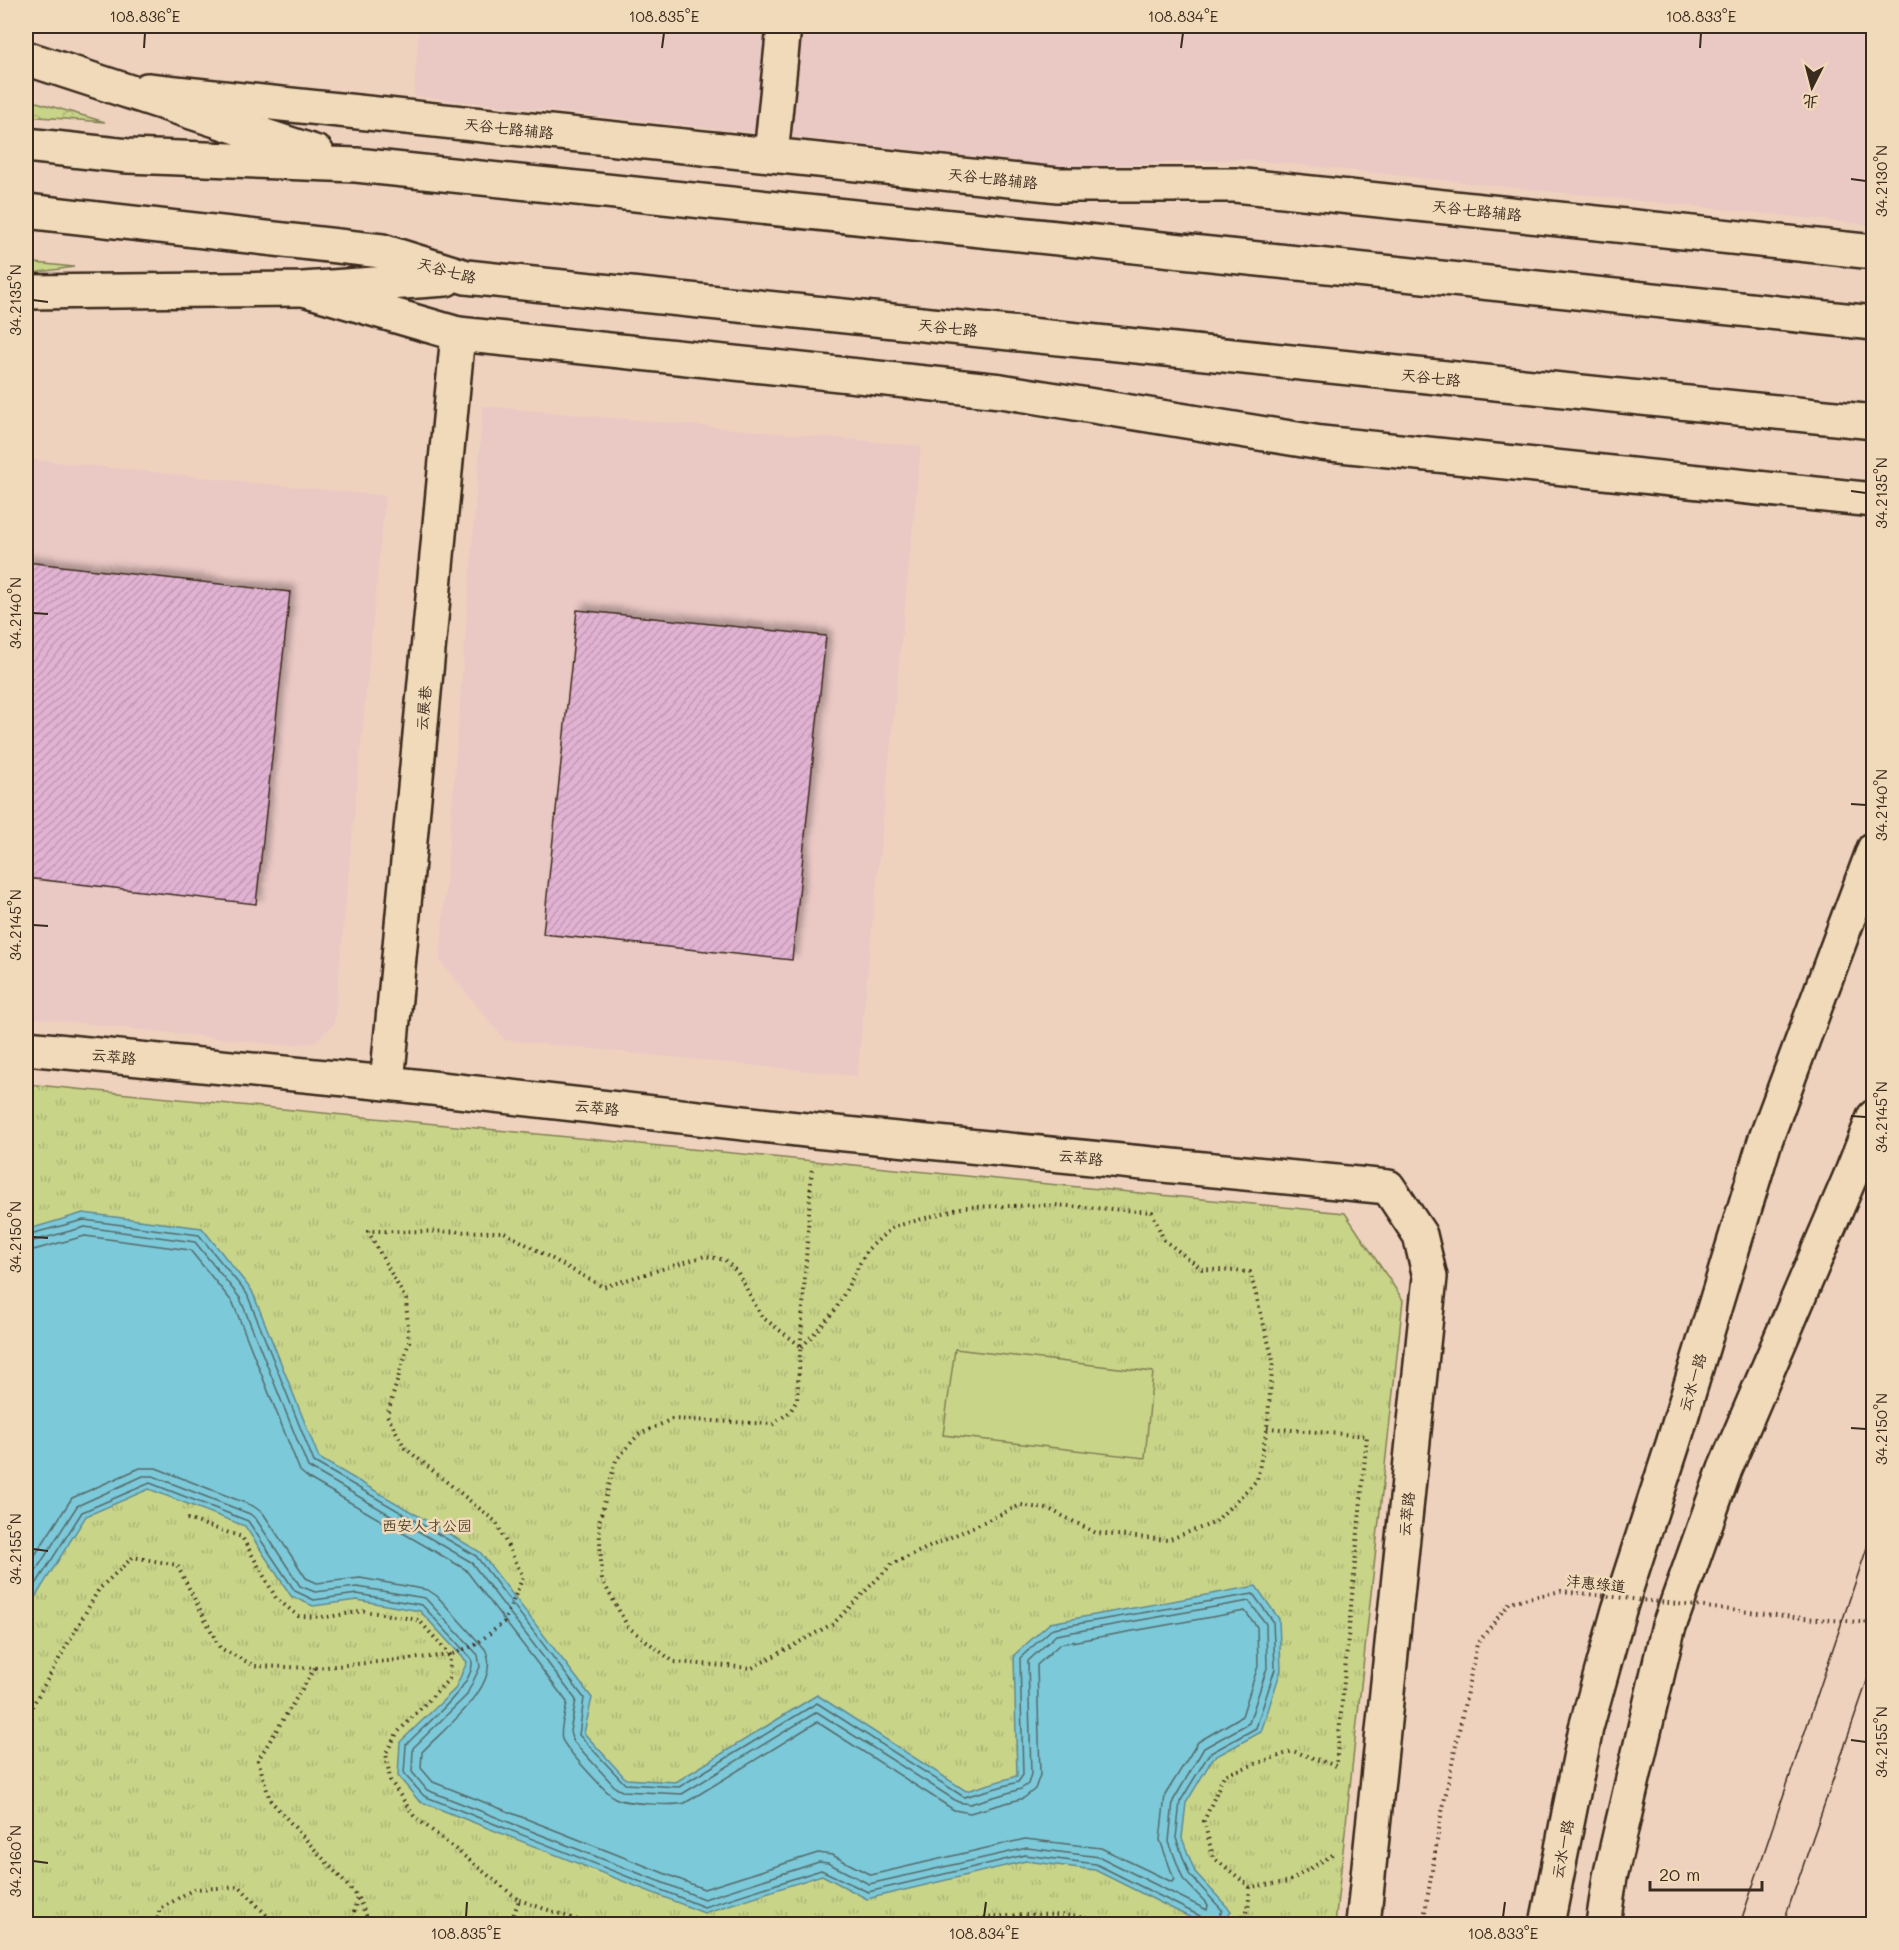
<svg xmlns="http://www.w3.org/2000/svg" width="1899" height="1950" viewBox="0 0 1899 1950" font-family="Mali,'LXGW WenKai TC',sans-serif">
	<defs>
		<pattern id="forest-crowns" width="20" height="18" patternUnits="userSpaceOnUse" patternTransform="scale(1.5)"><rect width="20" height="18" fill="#c8d488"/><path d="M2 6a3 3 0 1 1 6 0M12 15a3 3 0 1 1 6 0" fill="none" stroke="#adb675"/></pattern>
		<pattern id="park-tufts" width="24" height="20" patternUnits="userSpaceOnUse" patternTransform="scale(1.5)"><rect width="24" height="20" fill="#c8d488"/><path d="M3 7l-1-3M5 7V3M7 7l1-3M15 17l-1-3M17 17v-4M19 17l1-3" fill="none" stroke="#adb675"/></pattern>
		<pattern id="building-hatch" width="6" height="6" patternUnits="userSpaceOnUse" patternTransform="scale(1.5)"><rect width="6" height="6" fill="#e1b2d2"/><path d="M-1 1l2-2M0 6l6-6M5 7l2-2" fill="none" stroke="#c299b4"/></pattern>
		<filter id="shadow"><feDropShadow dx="5.5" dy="-5.5" stdDeviation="3" flood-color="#0004"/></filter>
	</defs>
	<rect width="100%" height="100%" fill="#eed2be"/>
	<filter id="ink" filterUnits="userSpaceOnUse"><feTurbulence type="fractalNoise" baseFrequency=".0167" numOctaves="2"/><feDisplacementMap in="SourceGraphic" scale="12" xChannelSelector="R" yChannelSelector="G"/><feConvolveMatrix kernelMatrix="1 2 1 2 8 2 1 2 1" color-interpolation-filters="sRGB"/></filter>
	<g filter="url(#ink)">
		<!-- built -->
		<path fill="#eac8c4" d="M 419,26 L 1873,26 L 1873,225 L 1243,159 L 1073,167 L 414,96 Z
			M 483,406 L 921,446 L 857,1076 L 505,1040 L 440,961 Z
			M 26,459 L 385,496 L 334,1024 L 313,1043 L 282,1045 L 26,1017 Z"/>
		<!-- forest -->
		<path fill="url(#forest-crowns)" stroke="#827f53" stroke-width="1.5" d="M 26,99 L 105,122 L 26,116 Z
			M 26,262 L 74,267 L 26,274 Z"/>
		<!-- park -->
		<path fill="url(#park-tufts)" stroke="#827f53" stroke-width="1.5" d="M 26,1084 L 1345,1213 L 1403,1300 L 1335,1924 L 26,1924 Z"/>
		<!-- pitch -->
		<path fill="#c8d488" stroke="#827f53" stroke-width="1.5" d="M 955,1349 L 1153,1372 L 1145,1458 L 943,1435 Z"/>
		<!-- water -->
		<path fill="#7bc9da" stroke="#61898f" stroke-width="1.5" d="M 83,1213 L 202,1228 L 252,1291 L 319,1458 L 480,1552 L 592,1698 L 584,1733 L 626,1779 L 676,1782 L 817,1695 L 966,1791 L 1017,1776 L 1014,1655 L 1050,1623 L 1256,1586 L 1279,1619 L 1281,1670 L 1261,1732 L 1213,1758 L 1186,1803 L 1182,1838 L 1195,1872 L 1231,1911 L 1221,1924 L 1203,1924 L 1095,1870 L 1026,1861 L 867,1899 L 822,1875 L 704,1913 L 419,1801 L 398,1776 L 400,1742 L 455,1689 L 467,1662 L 420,1611 L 357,1600 L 313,1606 L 291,1596 L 245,1526 L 149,1489 L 86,1516 L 26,1612 L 26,1230 Z"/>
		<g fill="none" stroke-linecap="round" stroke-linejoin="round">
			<!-- shore -->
			<path stroke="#556a69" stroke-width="1.5" d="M 26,1235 L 84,1220 L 199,1235 L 247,1294 L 314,1462 L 476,1556 L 584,1698 L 579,1735 L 625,1784 L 679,1787 L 817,1703 L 964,1797 L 1018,1782 L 1023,1775 L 1020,1658 L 1053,1628 L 1253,1594 L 1273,1621 L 1275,1669 L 1256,1728 L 1209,1754 L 1180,1802 L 1176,1838 L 1189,1874 L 1222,1910 L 1217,1924
				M 26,1243 L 85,1227 L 195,1242 L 240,1298 L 308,1467 L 471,1562 L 576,1700 L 570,1731 L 573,1741 L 616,1788 L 622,1791 L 682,1794 L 817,1712 L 958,1802 L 970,1804 L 1021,1789 L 1028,1784 L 1031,1774 L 1028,1661 L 1056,1635 L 1249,1601 L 1266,1624 L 1267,1668 L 1249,1723 L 1204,1748 L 1173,1801 L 1169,1842 L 1183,1879 L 1208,1905 L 1207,1910 L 1100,1857 L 1027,1848 L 869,1884 L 828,1863 L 819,1862 L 704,1899 L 427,1790 L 412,1772 L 413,1748 L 466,1696 L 480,1667 L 478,1655 L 425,1598 L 357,1587 L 315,1592 L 300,1586 L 256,1519 L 250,1514 L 153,1476 L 143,1476 L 77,1506 L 26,1586
				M 26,1252 L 85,1236 L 190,1250 L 233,1303 L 300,1471 L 308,1478 L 465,1569 L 567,1702 C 566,1714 559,1727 562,1739 C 565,1748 606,1793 615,1798 C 626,1804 673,1806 685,1803 L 817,1722 L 954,1810 L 970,1813 L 1024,1798 L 1035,1789 L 1040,1775 L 1037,1665 L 1060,1644 L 1245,1611 L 1257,1627 L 1258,1666 L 1242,1716 L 1198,1742 L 1165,1795 L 1160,1840 L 1174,1879 L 1172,1882 L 1101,1848 L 1025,1839 L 871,1875 L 832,1855 L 818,1853 L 704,1889 L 433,1782 L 421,1768 L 422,1752 C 442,1730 504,1685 485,1649 L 437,1596 L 428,1590 L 360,1578 L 317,1583 L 306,1578 L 263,1513 L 253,1506 L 156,1468 L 140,1468 L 72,1498 L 26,1569
				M 26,1600 L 82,1512 L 150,1483 L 248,1521 L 295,1591 L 314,1600 L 357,1594 L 422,1605 L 471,1658 C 481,1681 420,1729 406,1745 L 404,1774 L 424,1796 L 704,1907 L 821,1870 L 868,1892 L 1025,1855 L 1096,1864 L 1200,1916 L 1204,1924"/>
		</g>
		<!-- building -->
		<path fill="url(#building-hatch)" stroke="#3b2a1e" stroke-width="1.5" filter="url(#shadow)" d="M 26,562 L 290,592 L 256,904 L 26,878 Z
			M 577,610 L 826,636 L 792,960 L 543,934 Z"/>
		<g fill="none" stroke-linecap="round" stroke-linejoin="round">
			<defs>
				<path id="minor" d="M 147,90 L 1058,185 L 1235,185 L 1874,252
					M 771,155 L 784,26
					M 307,290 L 458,334 L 1001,391 L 1321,443 L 1874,500"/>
				<path id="tertiary" d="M 26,1048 L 387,1083 L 815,1131 L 1388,1187 L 1420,1235 L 1430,1277 L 1363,1924
					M 387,1083 L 458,334
					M 1547,1924 L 1586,1728 L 1619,1610 L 1673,1444 L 1765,1141 L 1874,849
					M 1603,1924 L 1610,1877 L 1668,1629 L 1725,1469 L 1851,1175 L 1874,1117"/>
				<path id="secondary" d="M 26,58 L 317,153
					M 26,145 L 128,156 L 356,165 L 1874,323
					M 26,211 L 382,251 L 466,277 L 1874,422
					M 26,292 L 303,289 L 446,279"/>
			</defs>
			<!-- minor casing -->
			<use href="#minor" stroke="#3b2a1e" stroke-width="38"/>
			<!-- tertiary casing -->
			<use href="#tertiary" stroke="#3b2a1e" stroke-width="38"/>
			<!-- secondary casing -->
			<use href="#secondary" stroke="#3b2a1e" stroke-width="38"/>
			<!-- path -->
			<path stroke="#3b2a1e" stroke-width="4" stroke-dasharray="1.5 4.5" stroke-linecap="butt" d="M 802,1347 L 836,1309 L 867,1250 L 893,1227 L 965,1207 L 1054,1205 L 1152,1212 L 1164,1240 L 1202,1269 L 1250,1272 L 1273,1360 L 1267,1428 L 1257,1480 L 1214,1523 L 1167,1540 L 1096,1533 L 1051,1510 L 1021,1505 L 892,1564 L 834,1623 L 752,1668 L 674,1662 L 628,1627 L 602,1580 L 599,1522 L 616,1460 L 638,1435 L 672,1419 L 773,1424 L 790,1412 L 797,1400 L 812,1166
				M 1267,1428 L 1367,1436 L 1336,1766 L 1293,1751 L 1224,1775 L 1204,1821 L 1213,1857 L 1250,1887 L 1288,1882 L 1334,1854
				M 187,1519 L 242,1537 L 276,1598 L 298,1616 L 327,1617 L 364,1611 L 419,1620 L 450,1655 L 449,1679 L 397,1733 L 386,1753 L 390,1780 L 414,1816 L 519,1900 L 510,1924
				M 315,1668 L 258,1760 L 270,1800 L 357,1896 L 366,1915 L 366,1924
				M 26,1717 L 99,1589 L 133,1557 L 177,1565 L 220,1648 L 255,1666 L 315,1668 L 450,1655 L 475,1645 L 504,1622 L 523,1577 L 496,1522 L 405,1448 L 387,1415 L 409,1342 L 406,1300 L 368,1231 L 504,1232 L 603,1287 L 705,1256 L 725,1260 L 738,1273 L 762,1317 L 802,1347
				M 519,1900 L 589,1924
				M 156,1924 L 160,1909 L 194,1889 L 240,1887 L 272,1921 L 272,1924
				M 352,1924 L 357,1897
				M 936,1924 C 992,1917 1057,1907 1112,1924
				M 1233,1924 L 1248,1910 L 1250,1887
				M 1862,1924 L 1874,1903"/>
			<!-- minor -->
			<use href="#minor" stroke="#f1dab9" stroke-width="33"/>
			<!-- tertiary -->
			<use href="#tertiary" stroke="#f1dab9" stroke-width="33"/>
			<!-- secondary -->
			<use href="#secondary" stroke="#f1dab9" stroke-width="33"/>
			<!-- tram -->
			<path stroke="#3b2a1e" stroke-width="1.5" d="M 1740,1924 L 1874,1527
				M 1783,1924 L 1874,1661"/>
			<!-- path-bridge -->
			<path stroke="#3b2a1e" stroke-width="4" stroke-dasharray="1.5 4.5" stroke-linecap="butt" d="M 1423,1924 L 1441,1817 L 1477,1644 L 1510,1602 L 1561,1591 L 1803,1618 L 1874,1623"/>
		</g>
	</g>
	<!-- ticks -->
	<path fill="none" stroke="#3b2a1e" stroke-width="2" d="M 144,48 L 145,33M 662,48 L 664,33M 1181,48 L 1183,33M 1700,48 L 1701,33M 1851,179 L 1866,181M 33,300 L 48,302M 1851,491 L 1866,493M 33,613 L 48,614M 1851,804 L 1866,805M 33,925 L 48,926M 1851,1116 L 1866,1117M 33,1237 L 48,1238M 1851,1428 L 1866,1429M 33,1549 L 48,1551M 1851,1740 L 1866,1742M 33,1861 L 48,1863M 466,1917 L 467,1902M 984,1917 L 986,1902M 1503,1917 L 1505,1902"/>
	<g text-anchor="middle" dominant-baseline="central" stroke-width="5" stroke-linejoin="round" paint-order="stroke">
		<!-- street labels -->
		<g font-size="15" fill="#3b2a1e" stroke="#f1dab9">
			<text transform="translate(509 128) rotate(6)">天谷七路辅路</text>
			<text transform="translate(993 178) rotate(6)">天谷七路辅路</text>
			<text transform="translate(1477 210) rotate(6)">天谷七路辅路</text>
			<text transform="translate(447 270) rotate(15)">天谷七路</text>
			<text transform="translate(948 327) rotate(6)">天谷七路</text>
			<text transform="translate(1431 377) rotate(6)">天谷七路</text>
			<text transform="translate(423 708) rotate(-85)">云展巷</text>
			<text transform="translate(114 1056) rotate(6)">云萃路</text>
			<text transform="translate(597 1107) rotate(6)">云萃路</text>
			<text transform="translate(1081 1157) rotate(6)">云萃路</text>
			<text transform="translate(1692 1382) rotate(-73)">云水一路</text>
			<text transform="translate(1406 1514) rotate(-84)">云萃路</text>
			<text transform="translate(1596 1583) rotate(6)">沣惠绿道</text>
			<text transform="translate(1562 1849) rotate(-79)">云水一路</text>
		</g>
		<!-- park labels -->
		<g font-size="15" fill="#50442e" stroke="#f1dab9">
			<text x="427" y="1525">西安人才公园</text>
		</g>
	</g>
	<!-- margin -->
	<rect width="1899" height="1950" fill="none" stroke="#f1dab9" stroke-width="66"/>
	<!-- north arrow -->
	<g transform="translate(1812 87) rotate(186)" stroke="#f1dab9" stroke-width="4.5" paint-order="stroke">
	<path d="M0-4.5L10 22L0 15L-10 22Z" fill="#3b2a1e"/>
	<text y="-9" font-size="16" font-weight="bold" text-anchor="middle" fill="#3b2a1e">北</text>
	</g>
	<!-- scale -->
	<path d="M1650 1881v9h112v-9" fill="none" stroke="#3b2a1e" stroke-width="3"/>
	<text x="1659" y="1881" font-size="18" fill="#3b2a1e" stroke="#f1dab9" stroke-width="4.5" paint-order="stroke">20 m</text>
	<rect x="33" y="33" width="1833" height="1884" fill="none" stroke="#3b2a1e" stroke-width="2"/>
	<g font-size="15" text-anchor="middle" fill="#3b2a1e">
		<text x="145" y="22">108.836°E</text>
		<text x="664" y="22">108.835°E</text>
		<text x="1183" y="22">108.834°E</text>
		<text x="1701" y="22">108.833°E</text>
		<text transform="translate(1882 181) rotate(-90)" y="5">34.2130°N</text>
		<text transform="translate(16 300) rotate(-90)" y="5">34.2135°N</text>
		<text transform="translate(1882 493) rotate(-90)" y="5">34.2135°N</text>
		<text transform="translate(16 613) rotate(-90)" y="5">34.2140°N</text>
		<text transform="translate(1882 805) rotate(-90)" y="5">34.2140°N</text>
		<text transform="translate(16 925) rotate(-90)" y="5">34.2145°N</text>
		<text transform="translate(1882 1117) rotate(-90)" y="5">34.2145°N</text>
		<text transform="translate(16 1237) rotate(-90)" y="5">34.2150°N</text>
		<text transform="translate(1882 1429) rotate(-90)" y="5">34.2150°N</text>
		<text transform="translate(16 1549) rotate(-90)" y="5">34.2155°N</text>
		<text transform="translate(1882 1742) rotate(-90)" y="5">34.2155°N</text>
		<text transform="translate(16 1861) rotate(-90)" y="5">34.2160°N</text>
		<text x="466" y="1939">108.835°E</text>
		<text x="984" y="1939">108.834°E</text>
		<text x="1503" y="1939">108.833°E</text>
	</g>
</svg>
